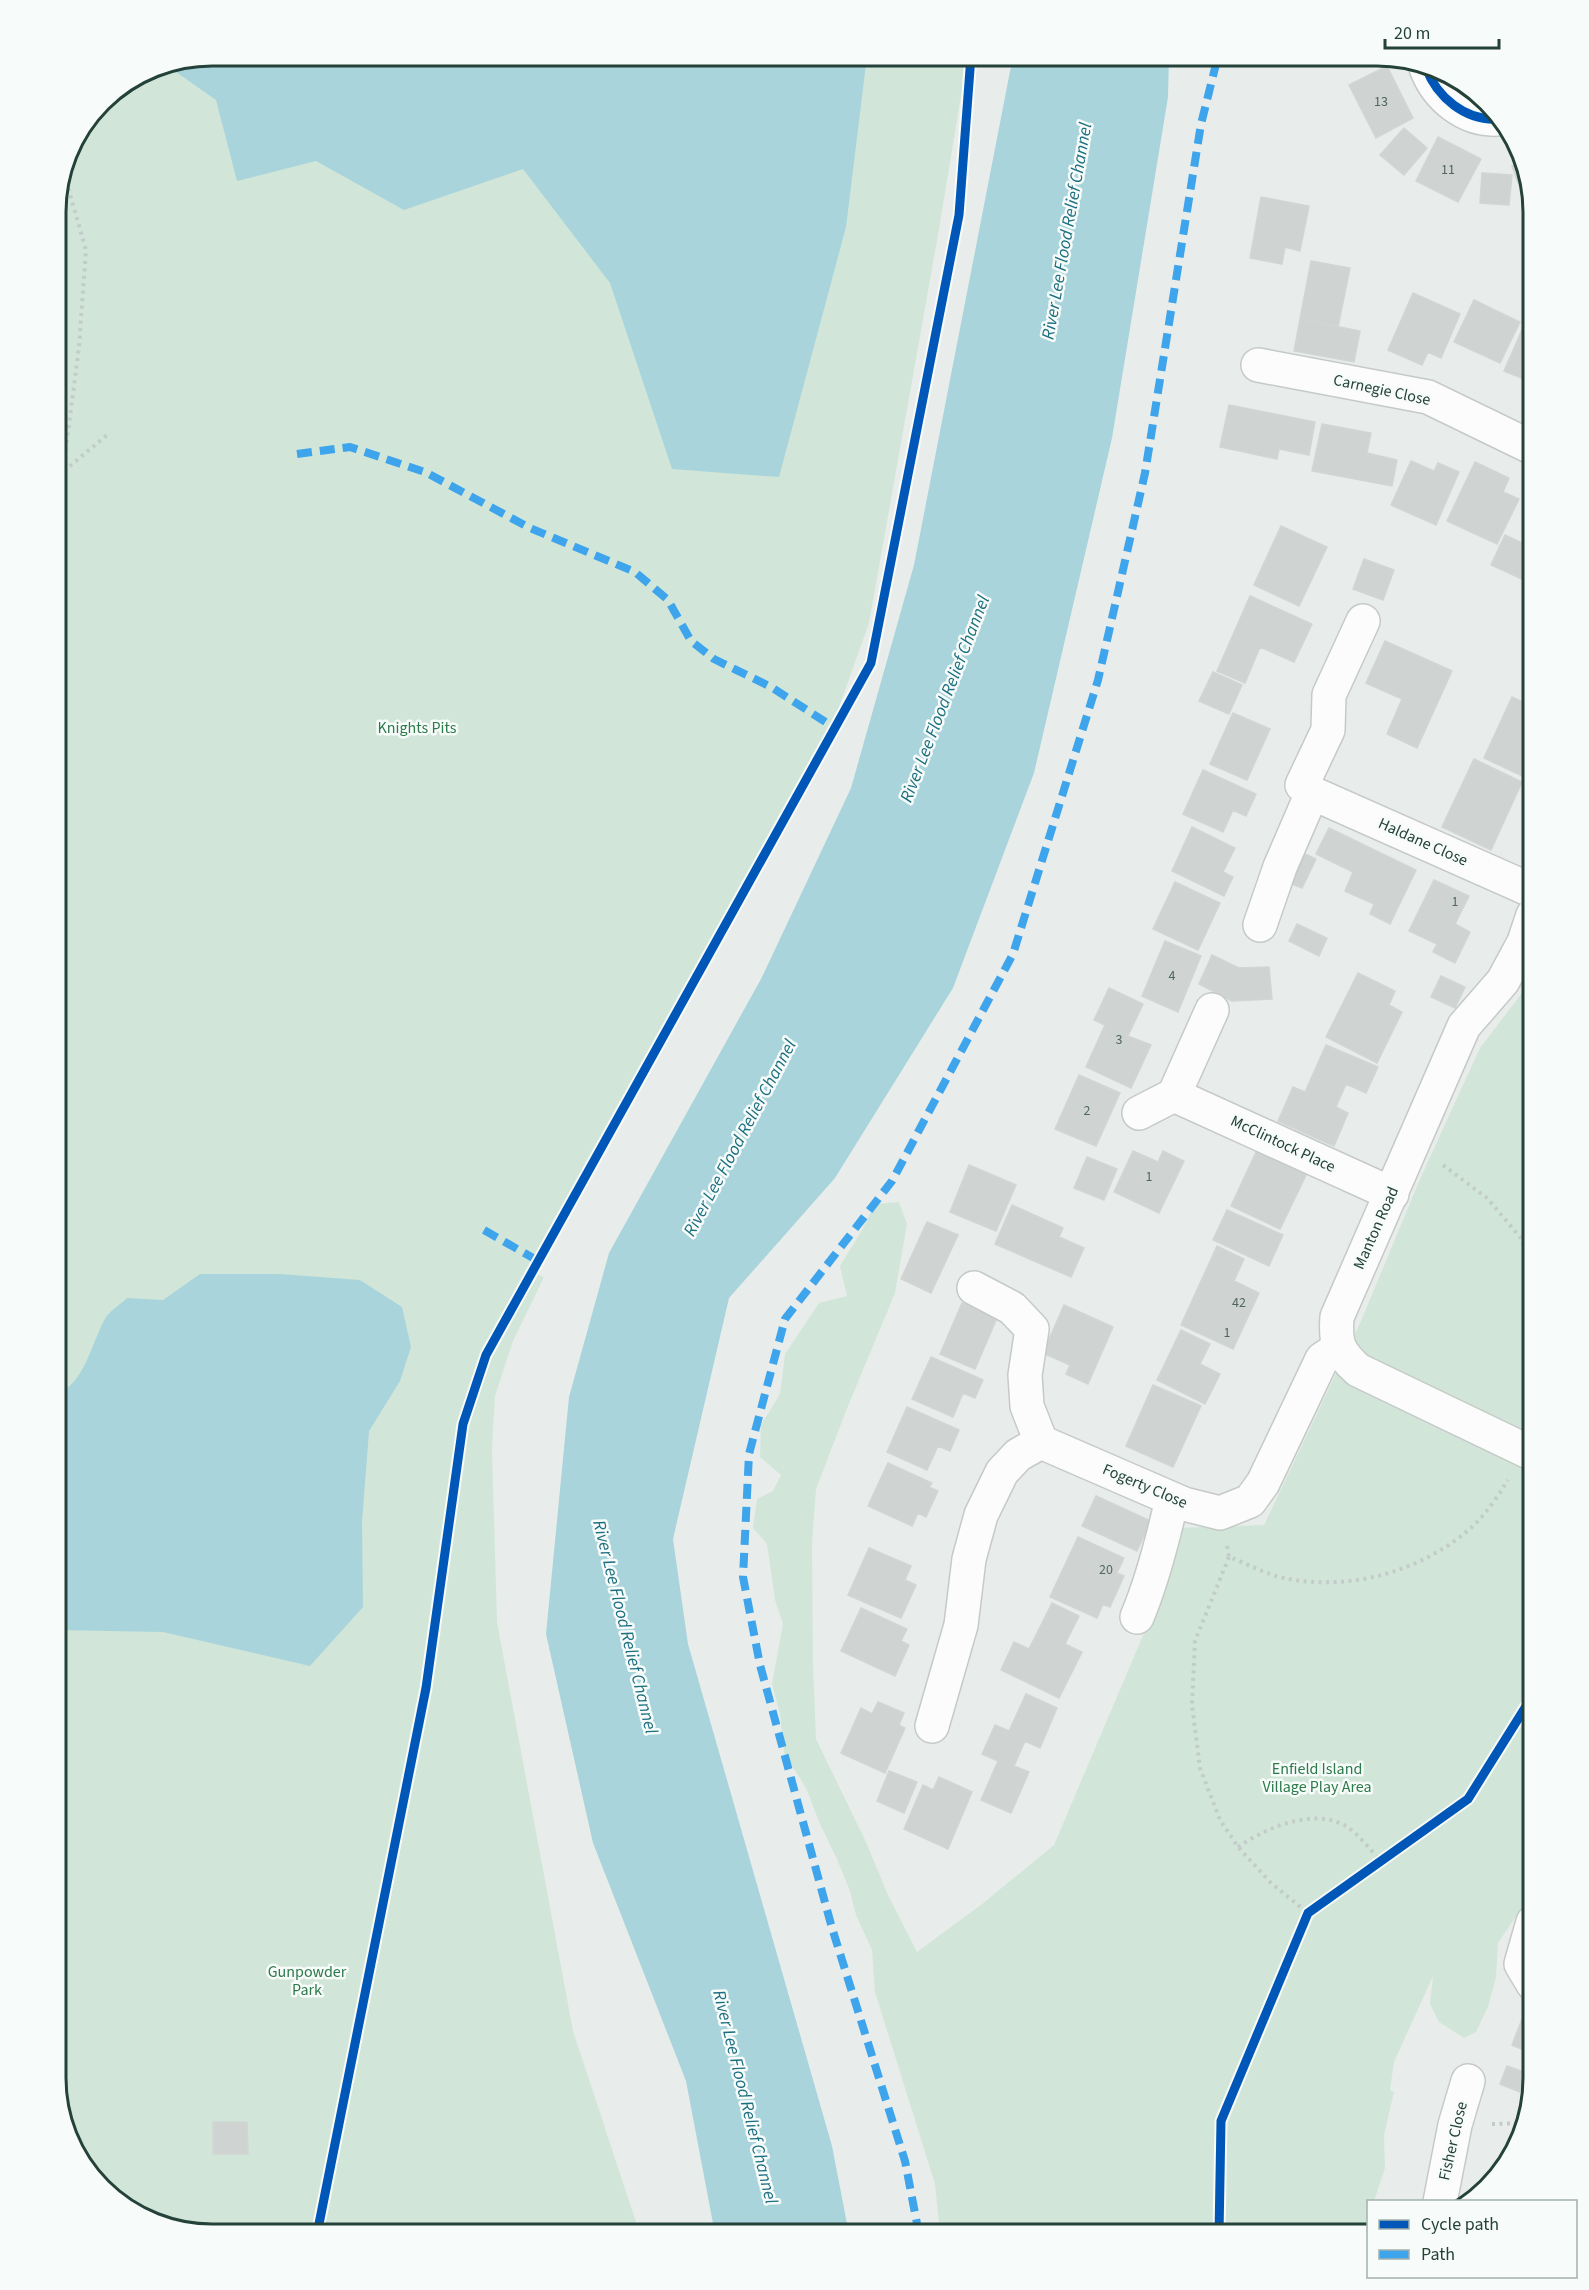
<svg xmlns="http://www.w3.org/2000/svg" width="1589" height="2290" viewBox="0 0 1589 2290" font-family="'Source Sans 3',sans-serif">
	<rect width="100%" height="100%" fill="#e8edeb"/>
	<!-- green -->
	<path fill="#d1e6d8" d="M 212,56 L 964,56 L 962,90 L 938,235 L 869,623 L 832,727 L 532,1272 L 544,1277 L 513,1341 L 495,1396 L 492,1448 L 497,1622 L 573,2031 L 640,2234 L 202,2234 L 125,2208 L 76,2156 L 56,2078 L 56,202 L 68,152 L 102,101 L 152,67 Z
		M 1533,971 L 1533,1891 L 1498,1943 L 1496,1977 L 1488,2007 L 1476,2032 L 1464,2038 L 1439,2022 L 1430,2004 L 1433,1976 L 1394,2062 L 1390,2090 L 1394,2092 L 1384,2135 L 1385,2168 L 1374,2201 L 1368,2202 L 1368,2234 L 940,2234 L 935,2184 L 875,1992 L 872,1950 L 856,1915 L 850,1891 L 836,1857 L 820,1824 L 806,1788 L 784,1753 L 780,1714 L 772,1684 L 783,1624 L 775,1600 L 767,1544 L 753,1528 L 757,1499 L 773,1491 L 781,1475 L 760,1457 L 761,1425 L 780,1394 L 785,1354 L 819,1303 L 847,1296 L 840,1266 L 862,1230 L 875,1204 L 899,1202 L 907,1224 L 895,1293 L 848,1406 L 816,1489 L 812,1544 L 813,1663 L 816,1739 L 866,1842 L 888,1895 L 917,1952 L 982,1904 L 1054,1845 L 1158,1600 L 1175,1528 L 1264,1525 L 1361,1321 L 1420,1179 L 1480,1048 L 1525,989 Z"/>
	<!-- water -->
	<path fill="#a9d4db" d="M 212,56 L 867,56 L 846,227 L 779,477 L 672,469 L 610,283 L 523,169 L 404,210 L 316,161 L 237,181 L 216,100 L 166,65 Z
		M 1013,56 L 1169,56 L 1168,97 L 1112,438 L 1034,773 L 953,988 L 835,1178 L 729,1298 L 673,1539 L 688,1644 L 832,2146 L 849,2234 L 715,2234 L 686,2081 L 593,1843 L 546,1634 L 569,1397 L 609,1253 L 761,979 L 851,788 L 914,565 Z
		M 200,1274 L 280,1274 L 360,1280 L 402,1307 L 411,1347 L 400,1381 L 369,1431 L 362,1522 L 363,1607 L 310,1666 L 163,1632 L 56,1630 L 56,1395 C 86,1382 91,1343 106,1317 C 111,1310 121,1304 127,1298 L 163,1300 Z"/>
	<!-- building -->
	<path fill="#cfd4d2" stroke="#d1d6d4" stroke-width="1.5" d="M 1327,56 L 1387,56 L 1396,58 L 1396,63 L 1327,63 Z
		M 1387,66 L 1413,118 L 1376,138 L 1349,85 Z
		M 1404,128 L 1427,148 L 1404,175 L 1380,155 Z
		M 1438,137 L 1481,159 L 1458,202 L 1416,181 Z
		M 1520,163 L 1531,202 L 1526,204 L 1512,166 Z
		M 1482,173 L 1512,175 L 1509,205 L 1480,203 Z
		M 1261,197 L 1309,206 L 1300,251 L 1285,247 L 1282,264 L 1250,258 Z
		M 1311,261 L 1350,268 L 1338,327 L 1300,319 Z
		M 1413,293 L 1460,314 L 1441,358 L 1428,352 L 1422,365 L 1388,350 Z
		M 1474,300 L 1520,322 L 1500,363 L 1454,342 Z
		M 1529,314 L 1533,316 L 1533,370 L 1529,368 L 1524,379 L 1504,371 Z
		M 1300,319 L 1360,331 L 1354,362 L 1294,351 Z
		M 1229,405 L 1315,422 L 1309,455 L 1279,449 L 1277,459 L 1220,447 Z
		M 1322,424 L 1371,433 L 1367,453 L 1397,460 L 1392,486 L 1312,471 Z
		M 1411,461 L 1434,471 L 1438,463 L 1459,472 L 1436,525 L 1391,505 Z
		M 1475,462 L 1509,478 L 1503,492 L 1519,499 L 1497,544 L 1447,521 Z
		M 1281,526 L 1327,547 L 1299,606 L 1254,585 Z
		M 1505,535 L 1533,548 L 1533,584 L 1491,565 Z
		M 1364,559 L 1394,570 L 1383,600 L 1353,589 Z
		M 1250,596 L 1312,624 L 1294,662 L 1260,647 L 1245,683 L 1217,671 Z
		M 1385,641 L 1452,671 L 1417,748 L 1387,734 L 1402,699 L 1366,683 Z
		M 1213,672 L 1242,685 L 1229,714 L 1199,701 Z
		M 1533,680 L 1533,702 L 1525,698 Z
		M 1512,697 L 1533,707 L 1533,775 L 1531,780 L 1484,758 Z
		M 1233,713 L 1270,729 L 1247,780 L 1210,764 Z
		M 1474,759 L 1522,782 L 1491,850 L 1442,827 Z
		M 1203,770 L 1256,794 L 1246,816 L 1233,810 L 1223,832 L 1183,814 Z
		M 1192,827 L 1235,848 L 1223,872 L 1233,877 L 1224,896 L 1172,871 Z
		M 1329,828 L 1416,870 L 1390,924 L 1370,914 L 1374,904 L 1345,891 L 1353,872 L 1316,854 Z
		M 1299,851 L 1316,859 L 1302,888 L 1285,881 Z
		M 1434,880 L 1469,896 L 1455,924 L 1470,932 L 1455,963 L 1433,952 L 1437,944 L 1409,931 Z
		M 1175,882 L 1220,903 L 1198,950 L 1153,929 Z
		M 1297,924 L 1327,938 L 1319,956 L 1289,941 Z
		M 1165,941 L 1201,956 L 1178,1012 L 1142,996 Z
		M 1212,955 L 1239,968 L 1269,967 L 1272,999 L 1232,1001 L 1199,984 Z
		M 1358,973 L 1395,991 L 1389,1005 L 1402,1012 L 1377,1063 L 1326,1037 Z
		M 1441,976 L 1465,987 L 1455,1008 L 1431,997 Z
		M 1109,988 L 1143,1004 L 1128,1036 L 1151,1045 L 1131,1088 L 1086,1067 L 1105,1025 L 1094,1020 Z
		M 1326,1045 L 1378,1067 L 1366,1093 L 1346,1084 L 1336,1107 L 1348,1113 L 1334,1146 L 1278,1121 L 1293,1087 L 1305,1092 Z
		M 1079,1075 L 1120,1093 L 1096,1146 L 1055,1129 Z
		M 1258,1148 L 1308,1171 L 1280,1229 L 1231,1206 Z
		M 1133,1151 L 1158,1162 L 1163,1151 L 1184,1161 L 1159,1213 L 1114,1192 Z
		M 1087,1157 L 1117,1169 L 1104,1200 L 1074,1188 Z
		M 969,1165 L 1016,1185 L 996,1231 L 950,1212 Z
		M 1012,1205 L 1063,1228 L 1059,1237 L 1084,1248 L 1071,1277 L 995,1244 Z
		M 1227,1210 L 1283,1235 L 1269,1266 L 1213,1240 Z
		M 927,1222 L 958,1235 L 931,1293 L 901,1279 Z
		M 1217,1246 L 1244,1259 L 1234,1281 L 1259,1293 L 1233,1349 L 1181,1325 Z
		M 962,1303 L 997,1318 L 975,1369 L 940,1354 Z
		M 1064,1305 L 1113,1327 L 1088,1384 L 1066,1374 L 1070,1365 L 1043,1353 Z
		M 1181,1330 L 1210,1344 L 1200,1364 L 1220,1374 L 1205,1404 L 1157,1380 Z
		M 931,1357 L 983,1380 L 975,1398 L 963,1393 L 953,1417 L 912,1399 Z
		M 1153,1385 L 1201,1406 L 1173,1467 L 1126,1446 Z
		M 907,1407 L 959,1430 L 950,1451 L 938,1446 L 927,1470 L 887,1452 Z
		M 888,1463 L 932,1483 L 929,1487 L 938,1491 L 926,1517 L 918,1513 L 912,1526 L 868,1506 Z
		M 1096,1496 L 1151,1521 L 1137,1551 L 1082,1526 Z
		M 1078,1537 L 1124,1558 L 1117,1573 L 1124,1576 L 1110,1607 L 1103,1604 L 1097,1618 L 1050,1597 Z
		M 869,1548 L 911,1566 L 905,1580 L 916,1585 L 901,1618 L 848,1595 Z
		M 1052,1603 L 1079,1616 L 1065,1644 L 1082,1652 L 1059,1698 L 1001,1670 L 1014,1642 L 1029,1649 Z
		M 861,1608 L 907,1629 L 901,1641 L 909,1645 L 895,1676 L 841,1651 Z
		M 1026,1694 L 1057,1708 L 1040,1748 L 1025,1741 L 1014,1766 L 1029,1772 L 1011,1813 L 981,1800 L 998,1761 L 982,1754 L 995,1725 L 1009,1731 Z
		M 878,1702 L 904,1713 L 899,1725 L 905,1728 L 885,1773 L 841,1753 L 861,1708 L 872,1714 Z
		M 889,1771 L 917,1782 L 904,1813 L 877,1801 Z
		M 939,1777 L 972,1792 L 948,1849 L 904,1829 L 923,1785 L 933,1790 Z
		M 1524,2014 L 1533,2018 L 1533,2054 L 1512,2045 Z
		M 1507,2066 L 1527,2073 L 1520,2092 L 1500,2084 Z
		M 213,2122 L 247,2122 L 248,2154 L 213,2154 Z"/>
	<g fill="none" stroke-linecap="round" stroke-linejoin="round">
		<defs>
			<path id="minor" d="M 1426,68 C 1437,97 1465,121 1498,119
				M 1258,365 L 1428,397 L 1533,448
				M 1363,621 L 1329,695 L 1328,730 L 1302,785 L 1312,793 L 1533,891
				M 1260,925 L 1280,867 L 1312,793
				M 1174,1095 L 1392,1194
				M 1139,1113 L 1174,1095 L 1212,1010
				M 974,1288 L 1012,1308 L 1032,1329 L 1025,1375 L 1027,1406 L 1041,1442
				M 1533,1454 L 1358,1370 C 1338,1352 1335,1343 1337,1317 L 1464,1026 L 1503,981 L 1524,942 L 1533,915
				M 1137,1617 C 1153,1579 1163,1539 1172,1499
				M 932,1726 L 961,1625 L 969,1559 L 981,1515 L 1002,1472 L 1018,1455 L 1041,1442 L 1184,1504 L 1220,1513 L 1250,1501 L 1263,1483 L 1322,1359 L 1339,1348
				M 1533,1984 L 1521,1964 L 1533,1922
				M 1440,2202 L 1455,2125 L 1468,2081"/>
		</defs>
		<!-- minor casing -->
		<use href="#minor" stroke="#c5cac8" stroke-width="36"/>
		<!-- path -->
		<path stroke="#c3ccca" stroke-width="4" stroke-dasharray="3 4.5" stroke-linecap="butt" d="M 64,471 L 107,435
			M 56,486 L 63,471 L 79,347 L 86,250 L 63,170
			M 1443,1165 L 1487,1198 L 1520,1237 L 1533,1268
			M 1227,1546 L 1229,1557 C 1248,1564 1269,1576 1289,1579 C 1353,1591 1424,1570 1472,1527 C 1486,1514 1498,1496 1508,1480
			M 1229,1557 L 1195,1641 L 1192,1705 L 1200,1768 L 1220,1820 L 1238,1847 L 1271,1883 L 1308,1913
			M 1238,1847 C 1266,1828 1311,1808 1344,1825 C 1356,1831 1371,1851 1381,1861
			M 1492,2124 L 1522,2123"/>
		<!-- minor -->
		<use href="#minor" stroke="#fcfcfc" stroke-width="33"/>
		<!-- quiet -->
		<path stroke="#3ea4ec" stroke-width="8" stroke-dasharray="15 8" stroke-linecap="butt" d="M 297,454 L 350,447 L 425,472 L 530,528 L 635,572 L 668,600 L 691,641 L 714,659 L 771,687 L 835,728
			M 484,1230 L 540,1262
			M 919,2234 L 905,2161 L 832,1928 L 760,1665 L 743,1577 L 749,1454 L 785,1319 L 892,1181 L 1013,954 L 1098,680 L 1145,473 L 1201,124 L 1218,56"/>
		<defs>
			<path id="cycleway" d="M 1426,68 C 1437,97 1465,121 1498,119
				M 317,2234 L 426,1688 L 463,1424 L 486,1355 L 871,663 L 959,215 L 971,56
				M 1219,2234 L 1221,2121 L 1308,1913 L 1468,1799 L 1533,1695"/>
		</defs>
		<!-- cycleway casing -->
		<use href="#cycleway" stroke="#f7fbf9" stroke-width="13"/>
		<!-- cycleway -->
		<use href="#cycleway" stroke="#0057b8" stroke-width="9"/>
	</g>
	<g text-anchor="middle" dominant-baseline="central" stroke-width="5" stroke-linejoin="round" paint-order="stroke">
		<!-- number labels -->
		<g font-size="14" fill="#506761">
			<text x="1381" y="102">13</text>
			<text x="1448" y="170">11</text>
			<text x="1455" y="902">1</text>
			<text x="1172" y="976">4</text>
			<text x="1119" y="1040">3</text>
			<text x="1087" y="1111">2</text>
			<text x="1149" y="1177">1</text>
			<text x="1239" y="1303">42</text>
			<text x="1227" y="1333">1</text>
			<text x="1106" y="1570">20</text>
		</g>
		<!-- street labels -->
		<g font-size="16" fill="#24423a" stroke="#f7fbf9">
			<text transform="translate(1382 390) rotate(12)">Carnegie Close</text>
			<text transform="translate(1423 842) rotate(24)">Haldane Close</text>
			<text transform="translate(1283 1144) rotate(25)">McClintock Place</text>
			<text transform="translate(1376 1228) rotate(-66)">Manton Road</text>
			<text transform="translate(1145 1486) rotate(23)">Fogerty Close</text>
			<text transform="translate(1453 2141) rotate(-77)">Fisher Close</text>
		</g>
		<!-- park labels -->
		<g font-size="16" fill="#2d7a4b" stroke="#f7fbf9">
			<text x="417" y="728">Knights Pits</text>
			<text x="1317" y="1769">Enfield Island<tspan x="1317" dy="18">Village Play Area</tspan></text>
			<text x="307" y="1972">Gunpowder<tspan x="307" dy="18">Park</tspan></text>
		</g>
		<!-- water labels -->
		<g font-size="18" font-style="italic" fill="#1c6f80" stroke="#f7fbf9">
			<text transform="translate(1067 231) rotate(-80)">River Lee Flood Relief Channel</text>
			<text transform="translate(945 699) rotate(-69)">River Lee Flood Relief Channel</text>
			<text transform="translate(740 1138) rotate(-62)">River Lee Flood Relief Channel</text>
			<text transform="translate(625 1627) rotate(76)">River Lee Flood Relief Channel</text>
			<text transform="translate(745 2097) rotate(76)">River Lee Flood Relief Channel</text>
		</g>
	</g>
	<!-- crop -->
	<path d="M0 0H1589V2290H0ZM212 66H1377A146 146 0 0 1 1523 212V2078A146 146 0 0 1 1377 2224H212A146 146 0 0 1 66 2078V212A146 146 0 0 1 212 66Z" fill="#f7fbf9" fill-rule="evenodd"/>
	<path fill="none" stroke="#24423a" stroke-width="3" d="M212 66H1377A146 146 0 0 1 1523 212V2078A146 146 0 0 1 1377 2224H212A146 146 0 0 1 66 2078V212A146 146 0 0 1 212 66Z"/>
	<!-- legend -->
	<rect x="1367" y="2200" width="210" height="78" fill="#f7fbf9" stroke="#a3b1ad" stroke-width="1.5"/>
	<rect x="1379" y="2220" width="30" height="9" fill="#0057b8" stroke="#a3b1ad" stroke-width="1.5"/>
	<text x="1421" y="2230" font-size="18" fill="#24423a">Cycle path</text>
	<rect x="1379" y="2250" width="30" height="9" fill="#3ea4ec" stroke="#a3b1ad" stroke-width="1.5"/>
	<text x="1421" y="2260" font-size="18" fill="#24423a">Path</text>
	<!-- scale -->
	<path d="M1385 39v9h114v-9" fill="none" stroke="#24423a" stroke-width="3"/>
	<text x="1394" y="39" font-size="18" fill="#24423a" stroke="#f7fbf9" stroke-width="4.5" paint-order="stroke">20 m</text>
</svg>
